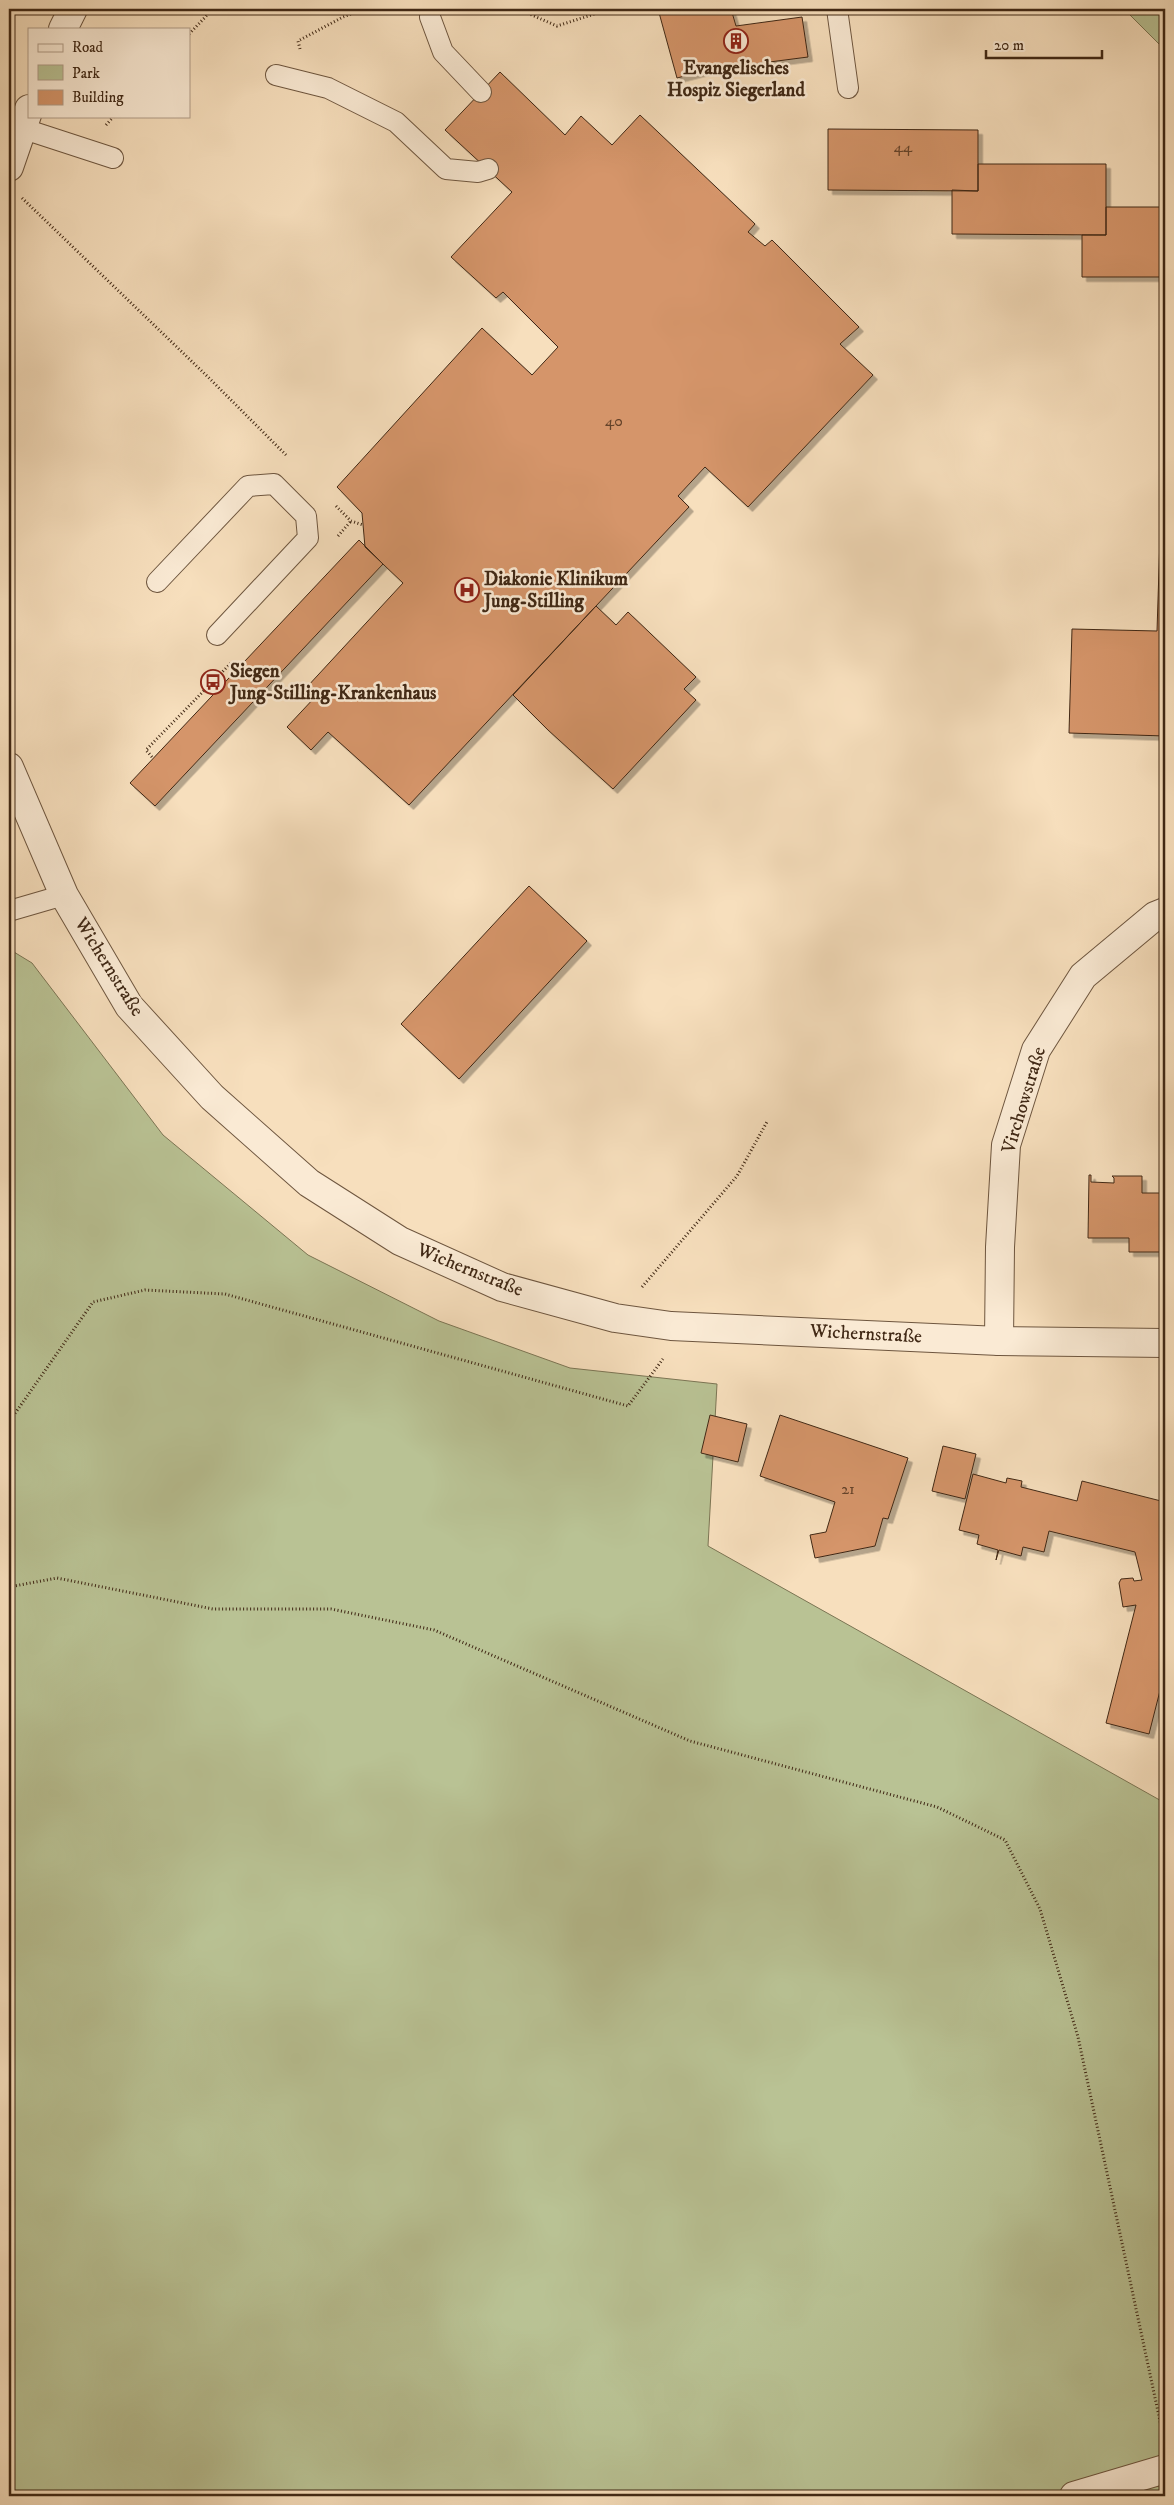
<svg xmlns="http://www.w3.org/2000/svg" width="1174" height="2505" viewBox="0 0 1174 2505" font-family="'IM FELL DW Pica',serif">
	<defs>
		<filter id="shadow"><feDropShadow dx="4.5" dy="4.5" stdDeviation="0" flood-color="#0004"/></filter>
	</defs>
	<rect width="100%" height="100%" fill="#f7dfbd"/>
	<filter id="stains"><feTurbulence type="fractalNoise" baseFrequency=".004" numOctaves="4"/><feColorMatrix values="0 0 0 0 .2 0 0 0 0 .09 0 0 0 0 .02 0 0 0 .5 -.17"/></filter>
	<radialGradient id="worn" r=".72"><stop offset=".6" stop-color="#630" stop-opacity="0"/><stop offset="1" stop-color="#630" stop-opacity=".3"/></radialGradient>
	<!-- green -->
	<path fill="#b9c294" stroke="#7c7554" d="M 1124,9 L 1165,9 L 1165,50 Z
		M 9,949 L 32,963 L 163,1135 L 308,1255 L 439,1321 L 570,1368 L 717,1384 L 708,1546 L 1165,1803 L 1165,2496 L 9,2496 Z"/>
	<!-- building -->
	<path fill="#d5956a" stroke="#402815" filter="url(#shadow)" d="M 658,9 L 731,9 L 736,26 L 802,17 L 808,57 L 708,70 L 677,78 Z
		M 500,72 L 565,135 L 581,116 L 612,145 L 640,115 L 755,224 L 748,232 L 765,246 L 772,240 L 859,327 L 840,344 L 873,375 L 748,507 L 705,467 L 678,496 L 689,507 L 409,805 L 328,732 L 311,750 L 287,727 L 316,696 L 306,688 L 403,583 L 365,547 L 362,513 L 337,487 L 482,328 L 532,375 L 558,347 L 503,292 L 496,298 L 451,257 L 512,192 L 445,130 Z
		M 828,129 L 978,130 L 978,191 L 828,190 Z
		M 978,164 L 1106,164 L 1106,235 L 952,234 L 952,190 L 978,191 Z
		M 1106,207 L 1165,207 L 1165,277 L 1082,277 L 1082,235 L 1106,235 Z
		M 1161,506 L 1165,506 L 1165,736 L 1069,733 L 1072,629 L 1157,631 Z
		M 359,540 L 383,564 L 155,806 L 130,783 Z
		M 596,606 L 616,625 L 628,612 L 696,677 L 684,689 L 696,700 L 613,789 L 548,730 L 513,695 Z
		M 529,886 L 587,941 L 459,1079 L 401,1024 Z
		M 1165,1041 L 1165,1069 L 1162,1068 Z
		M 1089,1175 L 1091,1175 L 1091,1182 L 1114,1183 L 1114,1178 L 1112,1176 L 1142,1176 L 1142,1193 L 1163,1193 L 1164,1188 L 1161,1187 L 1165,1187 L 1165,1250 L 1161,1249 L 1160,1252 L 1129,1252 L 1129,1238 L 1088,1238 Z
		M 710,1415 L 747,1424 L 738,1462 L 701,1453 Z
		M 780,1415 L 908,1458 L 888,1519 L 883,1518 L 875,1546 L 815,1558 L 810,1535 L 826,1532 L 835,1502 L 760,1476 Z
		M 943,1446 L 976,1454 L 965,1499 L 932,1491 Z
		M 973,1474 L 1006,1483 L 1007,1478 L 1022,1481 L 1021,1487 L 1077,1501 L 1082,1481 L 1165,1502 L 1165,1601 L 1162,1601 L 1165,1623 L 1165,1671 L 1149,1734 L 1106,1723 L 1136,1605 L 1123,1607 L 1119,1583 L 1121,1579 L 1133,1578 L 1134,1581 L 1142,1580 L 1135,1552 L 1049,1531 L 1044,1552 L 1023,1547 L 1021,1556 L 999,1550 L 996,1560 L 998,1550 L 977,1544 L 979,1535 L 959,1530 Z"/>
	<g fill="none" stroke-linecap="round" stroke-linejoin="round">
		<defs>
			<path id="service" d="M 837,9 L 848,88
				M 430,17 L 443,52 L 481,92
				M 276,75 L 328,88 L 396,122 L 446,169 L 478,172 L 488,169
				M 21,128 L 113,158
				M 157,582 L 248,486 L 274,484 L 306,516 L 308,538 L 217,635
				M 9,911 L 64,895"/>
			<path id="minor" d="M 999,1341 L 1000,1247 L 1006,1145 L 1036,1050 L 1083,976 L 1155,916 L 1165,912
				M 1074,2496 L 1165,2469"/>
			<path id="tertiary" d="M 63,29 L 73,9
				M 9,167 L 29,109
				M 9,767 L 64,895 L 129,1006 L 212,1097 L 309,1183 L 400,1241 L 502,1287 L 615,1318 L 671,1326 L 999,1341 L 1165,1343"/>
		</defs>
		<!-- service casing -->
		<use href="#service" stroke="#6e563f" stroke-width="22"/>
		<!-- minor casing -->
		<use href="#minor" stroke="#6e563f" stroke-width="30"/>
		<!-- tertiary casing -->
		<use href="#tertiary" stroke="#6e563f" stroke-width="30"/>
		<!-- path -->
		<path stroke="#402815" stroke-width="3" stroke-dasharray="1 2.5" stroke-linecap="butt" d="M 518,9 L 557,26 L 610,9
			M 189,34 L 213,9
			M 300,49 L 298,41 L 343,17 L 364,9
			M 106,125 L 114,116
			M 22,198 L 208,377 L 286,455
			M 336,506 L 351,521 L 363,525
			M 338,536 L 351,521
			M 152,757 L 146,750 L 232,662
			M 642,1287 L 737,1176 L 768,1120
			M 9,1422 L 93,1302 L 145,1290 L 225,1294 L 628,1406 L 663,1359
			M 9,1587 L 57,1578 L 213,1609 L 331,1609 L 434,1630 L 690,1741 L 937,1807 L 1005,1840 L 1040,1909 L 1078,2037 L 1163,2435"/>
		<!-- service -->
		<use href="#service" stroke="#faead4" stroke-width="20"/>
		<!-- minor -->
		<use href="#minor" stroke="#faead4" stroke-width="28"/>
		<!-- tertiary -->
		<use href="#tertiary" stroke="#faead4" stroke-width="28"/>
	</g>
	<!-- icons -->
	<defs>
		<symbol id="building-ring" viewBox="-11 -11 22 22"><circle r="9.5" fill="#faead4" stroke="#8f2418" stroke-width="1.5"/><path d="M-4-6H4V6H1V3H-1V6H-4ZM-2.5-4.3h1.7v1.8h-1.7ZM.8-4.3h1.7v1.8H.8ZM-2.5-1h1.7V.8h-1.7ZM.8-1h1.7V.8H.8Z" fill="#8f2418"/></symbol>
		<symbol id="hospital-ring" viewBox="-11 -11 22 22"><circle r="9.5" fill="#faead4" stroke="#8f2418" stroke-width="1.5"/><path d="M-5-5h3v3.5h4V-5h3V5h-3V1.5h-4V5h-3Z" fill="#8f2418"/></symbol>
		<symbol id="bus-ring" viewBox="-11 -11 22 22"><circle r="9.5" fill="#faead4" stroke="#8f2418" stroke-width="1.5"/><path d="M-5-6H5V4H4V6H2V4H-2V6H-4V4H-5ZM-3.5-4V0h7V-4ZM-3.5 1.2v1.5H-2V1.2ZM2 1.2v1.5H3.5V1.2Z" fill="#8f2418"/></symbol>
	</defs>
	<g fill-rule="evenodd">
		<use href="#building-ring" x="722" y="27" width="28" height="28"/>
		<use href="#hospital-ring" x="453" y="576" width="28" height="28"/>
		<use href="#bus-ring" x="199" y="668" width="28" height="28"/>
	</g>
	<g text-anchor="middle" dominant-baseline="central" stroke-width="5" stroke-linejoin="round" paint-order="stroke">
		<!-- number labels -->
		<g font-size="16" fill="#65432a">
			<text x="903" y="147">44</text>
			<text x="614" y="421">40</text>
			<text x="848" y="1489">21</text>
		</g>
		<!-- poi labels -->
		<g font-size="19" font-weight="bold" fill="#402815" stroke="#faead4" text-anchor="start">
			<text x="736" y="68" text-anchor="middle">Evangelisches<tspan x="736" dy="22">Hospiz Siegerland</tspan></text>
			<text x="484" y="579">Diakonie Klinikum<tspan x="484" dy="22">Jung-Stilling</tspan></text>
			<text x="230" y="671">Siegen<tspan x="230" dy="22">Jung-Stilling-Krankenhaus</tspan></text>
		</g>
		<!-- street labels -->
		<g font-size="19" fill="#402815" stroke="#faead4">
			<text transform="translate(109 967) rotate(58)">Wichernstraße</text>
			<text transform="translate(1024 1100) rotate(-73)">Virchowstraße</text>
			<text transform="translate(470 1270) rotate(22)">Wichernstraße</text>
			<text transform="translate(866 1334) rotate(3)">Wichernstraße</text>
		</g>
	</g>
	<!-- margin -->
	<rect width="1174" height="2505" fill="none" stroke="#f7dfbd" stroke-width="30"/>
	<rect x="10" y="10" width="1154" height="2485" fill="none" stroke="#402815" stroke-width="2.5"/>
	<rect x="15" y="15" width="1144" height="2475" fill="none" stroke="#402815"/>
	<!-- legend -->
	<rect x="28" y="28" width="162" height="90" fill="#faead4" stroke="#b09c88"/>
	<rect x="38" y="44" width="25" height="8" fill="#faead4" stroke="#b09c88"/>
	<text x="72" y="52" font-size="15" fill="#402815">Road</text>
	<rect x="38" y="65" width="25" height="15" fill="#b9c294" stroke="#b09c88"/>
	<text x="72" y="78" font-size="15" fill="#402815">Park</text>
	<rect x="38" y="90" width="25" height="15" fill="#d5956a" stroke="#b09c88"/>
	<text x="72" y="102" font-size="15" fill="#402815">Building</text>
	<!-- scale -->
	<path d="M986 50v8h116v-8" fill="none" stroke="#402815" stroke-width="2.5"/>
	<text x="994" y="50" font-size="15" fill="#402815" stroke="#faead4" stroke-width="4" paint-order="stroke">20 m</text>
	<rect width="100%" height="100%" filter="url(#stains)"/>
	<rect width="100%" height="100%" fill="url(#worn)"/>
</svg>
